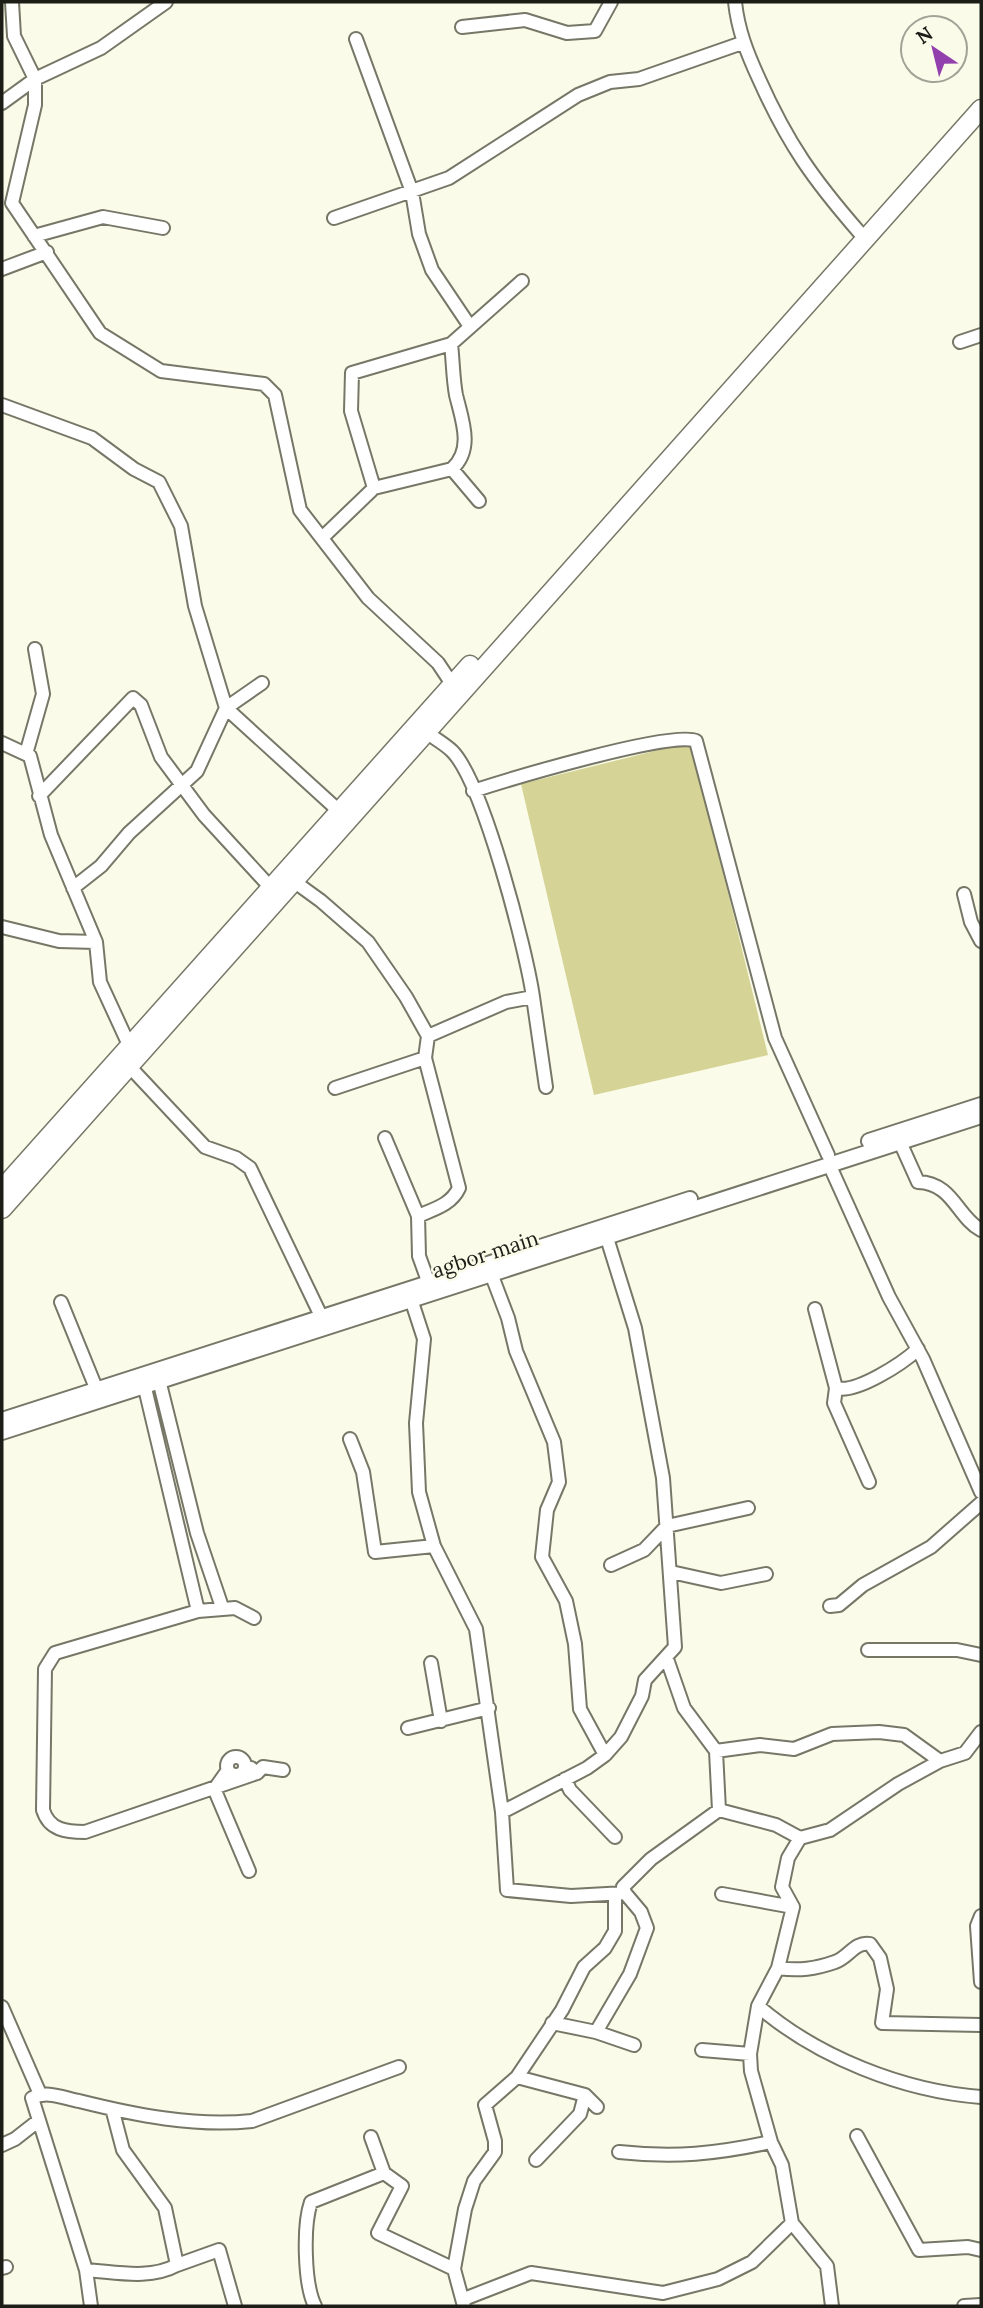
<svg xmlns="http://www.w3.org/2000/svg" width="983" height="2308" viewBox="0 0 983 2308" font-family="Lora,serif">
	<rect width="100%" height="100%" fill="#fbfbea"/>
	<!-- green -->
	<path fill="#d5d496" d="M 691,742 L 768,1055 L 594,1095 L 521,784 Z"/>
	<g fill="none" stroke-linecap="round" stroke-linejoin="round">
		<defs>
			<path id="minor" d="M 12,2 L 14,36 L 35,79 L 35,105 L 12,203 L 100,333 L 161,371 L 264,384 L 275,395 L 300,510 L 368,598 L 438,663 L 452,684
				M 735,2 C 738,30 747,53 759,79 C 788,144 813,179 859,232
				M 462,27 L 525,20 L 567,33 L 595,31 L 611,2
				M 356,39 L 412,192 L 419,234 L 432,270 L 469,325
				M 2,103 L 35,79 L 101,48 L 166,2
				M 334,218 L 449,178 L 578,95 L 610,82 L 639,79 L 742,43
				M 34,236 L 103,217 L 163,228
				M 2,269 L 47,252
				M 960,342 L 981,335
				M 2,405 L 92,438 L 134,469 L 159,482 L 181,526 L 195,606 L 226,708 L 339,811
				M 452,469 L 479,501
				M 374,488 L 351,411 L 352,373 L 451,344 L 522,281
				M 322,538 L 374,488 L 452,469 C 474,449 462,420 456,395 C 453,379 453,361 451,344
				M 426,732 C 434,738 445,744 452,751 C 483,782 526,949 533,997 L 506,1002 L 428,1036
				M 2,743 L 30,756 L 51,835 L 96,942 L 100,982 L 129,1045
				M 26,754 L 43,694 L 35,649
				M 473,791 C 507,780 672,730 696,741 L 775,1038 L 828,1155
				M 39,796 L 133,698 L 141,705 L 161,757 L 204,815 L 271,888
				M 288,877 L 321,901 L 368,942 L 406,997 L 428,1036 L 425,1058 L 459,1188 C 451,1205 434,1209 418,1216 L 419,1256 L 428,1281
				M 73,888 L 101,866 L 129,833 L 197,771 L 226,708 L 262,683
				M 964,894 L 971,922 L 981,941
				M 2,927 L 59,941 L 96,942
				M 533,997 L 546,1087
				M 129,1066 L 205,1147 L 236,1158 L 250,1168 L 321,1316
				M 335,1088 L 425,1058
				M 385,1138 L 418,1216
				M 900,1142 L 918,1182 C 953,1183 957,1217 981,1230
				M 829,1164 L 889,1297 L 923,1359 L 981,1492
				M 492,1276 L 508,1318 L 516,1351 L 554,1442 L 559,1482 L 547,1510 L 542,1557 L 566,1601 L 575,1644 L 580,1709 L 605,1755
				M 411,1299 L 424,1339 L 416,1423 L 419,1492 L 434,1546 L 476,1629 L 502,1812 L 507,1890 L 571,1896 L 625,1893 L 623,1887 L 651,1859 L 719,1810 L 776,1825 L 800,1838
				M 61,1302 L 96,1388
				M 815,1309 L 836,1388 C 856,1394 903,1363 918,1349
				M 159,1380 L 197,1533 L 222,1607
				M 144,1384 L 198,1611
				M 836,1388 L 834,1403 L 869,1482
				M 350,1439 L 363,1472 L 375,1552 L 434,1546
				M 611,1565 L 644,1550 L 667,1526 L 748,1508
				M 671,1572 L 721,1583 L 766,1574
				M 830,1606 L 839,1605 L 863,1585 L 931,1547 L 981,1503
				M 254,1618 L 235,1608 L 198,1611 L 55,1653 L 45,1669 L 43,1810 C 49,1830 66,1832 85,1832 L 257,1773
				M 868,1650 L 957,1650 L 981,1655
				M 667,1659 L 684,1708 L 716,1751
				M 431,1663 L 441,1721
				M 408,1728 L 489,1708
				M227 1766a9 9 0 1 1 18 0a9 9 0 1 1-18 0Z
				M 251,1768 L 257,1773 L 263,1767 L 283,1770
				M 228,1770 L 216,1787 L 216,1793 L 249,1871
				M 565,1779 L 570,1790 L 615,1837
				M 719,1810 L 716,1751 L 760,1745 L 794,1749 L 832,1734 L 879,1732 L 904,1735 L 940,1761
				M 502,1812 L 587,1768 L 605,1755 L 621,1737 L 642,1696 L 645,1680 L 675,1647 L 663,1478 L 635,1328 L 607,1238
				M 625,1893 L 641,1912 L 647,1928 L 630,1974 L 596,2032 L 634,2045
				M 722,1894 L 793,1907
				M 981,1916 L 977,1926 L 981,1982
				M 778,1968 C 799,1971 815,1969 835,1962 C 848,1958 855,1941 870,1944 L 880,1958 L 887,1989 L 882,2023 L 981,2025
				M 758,2006 C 817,2057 903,2091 981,2097
				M 2,2007 L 40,2094
				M 552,2023 L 596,2032
				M 702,2050 L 750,2054
				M 517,2077 L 585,2095 L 597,2107
				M 113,2112 L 123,2150 L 165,2208 L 177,2265 L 219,2250 L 235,2306
				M 857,2136 L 919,2250 L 968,2247 L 981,2250
				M 371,2137 L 384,2173 L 402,2186 L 378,2233 L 454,2269
				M 2,2145 L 15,2139 L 38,2121
				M 619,2152 C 675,2158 716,2154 771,2142
				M 536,2160 L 580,2114 L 585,2095
				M 2,2268 L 6,2267
				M 86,2270 C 117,2272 149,2280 177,2265
				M 464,2299 L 531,2273 L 663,2293 L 718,2279 L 752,2262 L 792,2223
				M 91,2306 L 86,2270 L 32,2098 C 47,2090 63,2098 79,2101 C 135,2115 195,2127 252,2121 L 399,2067
				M 315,2306 C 304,2284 303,2225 311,2202 L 384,2173
				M 464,2306 L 454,2269 L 465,2209 L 474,2181 L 495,2152 L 495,2141 L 485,2105 L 517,2077 L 562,2010 L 584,1967 L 605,1948 L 615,1931 L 615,1896
				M 832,2306 L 827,2266 L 792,2223 L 782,2165 L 771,2142 L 751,2071 L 750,2054 L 758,2006 L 778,1968 L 793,1907 L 782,1887 L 788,1858 L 800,1838 L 830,1830 L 898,1784 L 940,1761 L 965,1753 L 981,1732
				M 964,2306 L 981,2305"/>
			<path id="major" d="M 869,1141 L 981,1105
				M 2,1420 L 690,1199
				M 2,1432 L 981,1116"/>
			<path id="highway" d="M 2,1189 L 470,665
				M 2,1209 L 981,109"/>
		</defs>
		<!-- minor casing -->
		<use href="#minor" stroke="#777768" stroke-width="16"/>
		<!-- major casing -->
		<use href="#major" stroke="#777768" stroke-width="18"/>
		<!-- highway casing -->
		<use href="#highway" stroke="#777768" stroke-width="21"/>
		<!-- minor -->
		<use href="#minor" stroke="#fff" stroke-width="12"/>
		<!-- major -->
		<use href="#major" stroke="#fff" stroke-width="14"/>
		<!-- highway -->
		<use href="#highway" stroke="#fff" stroke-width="18"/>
	</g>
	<g text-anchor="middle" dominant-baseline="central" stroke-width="5" stroke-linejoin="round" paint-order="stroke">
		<!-- street labels -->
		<g font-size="21" fill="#1d1d17" stroke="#fbfbea">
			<text transform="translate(485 1254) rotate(-18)">agbor main</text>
		</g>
	</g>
	<!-- border -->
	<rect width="983" height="2308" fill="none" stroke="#1d1d17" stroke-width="7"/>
	<!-- north arrow -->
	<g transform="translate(934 49) rotate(325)"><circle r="33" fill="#fbfbea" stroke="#a2a296" stroke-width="2"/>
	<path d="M0-5L12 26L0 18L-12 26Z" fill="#9340af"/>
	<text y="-10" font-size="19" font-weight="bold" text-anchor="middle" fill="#1d1d17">N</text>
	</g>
</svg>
